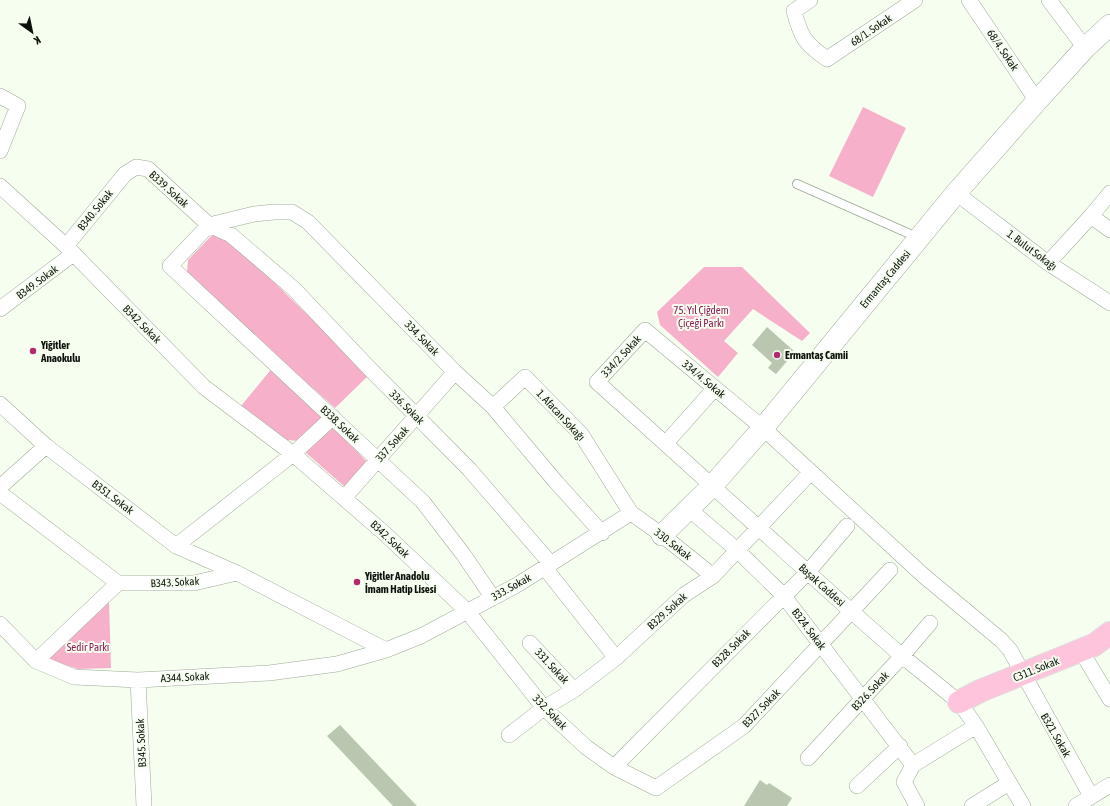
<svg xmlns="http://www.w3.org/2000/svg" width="1110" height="806" viewBox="0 0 1110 806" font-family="'Asap Condensed',sans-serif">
	<rect width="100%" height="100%" fill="#f6fef0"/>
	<!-- green -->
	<path fill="#f6b0ca" d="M 863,107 L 906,128 L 873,197 L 829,176 Z
		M 214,233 L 227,236 L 369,375 L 335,408 L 195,283 L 187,273 L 188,260 Z
		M 704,267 L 742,267 L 810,333 L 802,341 L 753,309 L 724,341 L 738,353 L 718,377 L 660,325 L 657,312 Z
		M 273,367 L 323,418 L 300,441 L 287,440 L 241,406 Z
		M 333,427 L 368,463 L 345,487 L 305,452 Z
		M 109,600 L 111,668 L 78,669 L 49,660 L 53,649 Z"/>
	<!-- building -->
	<path fill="#b9c6b0" d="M 767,327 L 795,352 L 776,374 L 768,368 L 772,363 L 752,345 Z
		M 340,725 L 417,806 L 393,806 L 327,736 Z
		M 760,780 L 767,785 L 769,783 L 792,798 L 787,806 L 744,806 Z"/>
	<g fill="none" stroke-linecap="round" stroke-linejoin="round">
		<defs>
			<path id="service" d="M 797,184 L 919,238"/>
			<path id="minor" d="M 810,0 L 794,11 C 801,37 804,43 827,59 L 915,0
				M 969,0 L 1037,101
				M 1049,0 L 1085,48
				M 0,96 L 18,106 L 0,151
				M 0,186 L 66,246 L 204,387 L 293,454 L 383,532 L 467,611 L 544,708 L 586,747 L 614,767 L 656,788 L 744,726 L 890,570
				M 956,193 L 1048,263 L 1110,303
				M 1091,216 L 1110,193
				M 66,246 L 125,174 L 136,167 L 148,169 L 209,225 L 231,235 L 294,289 L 370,369 L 469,469 L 551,564
				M 1048,263 L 1091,216 L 1110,230
				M 0,309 L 73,254
				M 0,404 L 46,446 L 176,546 L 237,573
				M 493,407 L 525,377 L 581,434 L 631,513 L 662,535 L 713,576
				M 666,443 L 715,388
				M 0,487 L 46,446
				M 0,493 L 118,583 L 194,583 L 237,573 L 386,650
				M 344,498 L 455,372
				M 689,509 L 737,550 L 783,595 L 913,765 L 904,782 L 917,806
				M 176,546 L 293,454 L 333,417
				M 545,568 L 616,658
				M 493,598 L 463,554 L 423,502 L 170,266 L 209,225 L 254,214 L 274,212 L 292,212 L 308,222 L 455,372 L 493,407 L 556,482 L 602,533
				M 0,624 L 36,661 L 74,677 L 138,680 L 269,673 L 337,664 L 386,650 L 421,636 L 517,585 L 631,513
				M 530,643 L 574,690
				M 1081,651 L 1110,699
				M 36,661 L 118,583
				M 138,680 L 144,806
				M 509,735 L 544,708 L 574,690 L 616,658 L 684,595 L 713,576 L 811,472
				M 808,758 L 902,656 L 930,623
				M 913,765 L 976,726
				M 614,767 L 808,572 L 847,526
				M 857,786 L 900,746
				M 972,806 L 1009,783
				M 1023,806 L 976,726 L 959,702 L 902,656 L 852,612 L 597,382 L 645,330 L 763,428 L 924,576 L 1001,640 L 1010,650 L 1091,796
				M 1076,806 L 1110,785"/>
			<path id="secondary" d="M 662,535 L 712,486 L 763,428 L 956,193 L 1037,101 L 1085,48 L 1110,25"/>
			<path id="primary" d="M 959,702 L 980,691 L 1022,674 L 1094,645 L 1110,633"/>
		</defs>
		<!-- service casing -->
		<use href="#service" stroke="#9daa95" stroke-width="10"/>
		<!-- minor casing -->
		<use href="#minor" stroke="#9daa95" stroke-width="16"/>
		<!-- secondary casing -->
		<use href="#secondary" stroke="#9daa95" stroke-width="22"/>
		<!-- primary casing -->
		<use href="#primary" stroke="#dddedd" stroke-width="24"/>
		<!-- service -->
		<use href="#service" stroke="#fff" stroke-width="8"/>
		<!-- minor -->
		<use href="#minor" stroke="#fff" stroke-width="15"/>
		<!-- secondary -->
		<use href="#secondary" stroke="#fff" stroke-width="21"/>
		<!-- primary -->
		<use href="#primary" stroke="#fdc4db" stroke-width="22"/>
	</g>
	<!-- markers -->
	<g fill="#b22b6f" stroke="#f6fef0" stroke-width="1.5">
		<circle cx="33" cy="351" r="4"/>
		<circle cx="777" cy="355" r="4"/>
		<circle cx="357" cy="582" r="4"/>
	</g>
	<g text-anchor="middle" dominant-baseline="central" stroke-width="4" stroke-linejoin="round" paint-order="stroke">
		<!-- street labels -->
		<g font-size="11" fill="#0c110a" stroke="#f6fef0">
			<text transform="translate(871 30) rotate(-34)">68/1. Sokak</text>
			<text transform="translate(1003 50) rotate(56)">68/4. Sokak</text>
			<text transform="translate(169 189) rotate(42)">B339. Sokak</text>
			<text transform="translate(95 210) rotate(-51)">B340. Sokak</text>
			<text transform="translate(1032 250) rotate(37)">1. Bulut Sokağı</text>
			<text transform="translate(885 279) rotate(-50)">Ermantaş Caddesi</text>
			<text transform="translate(37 282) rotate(-37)">B349. Sokak</text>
			<text transform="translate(142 324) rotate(45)">B342. Sokak</text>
			<text transform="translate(422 338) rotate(46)">334. Sokak</text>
			<text transform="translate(621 356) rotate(-47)">334/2. Sokak</text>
			<text transform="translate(704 379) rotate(40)">334/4. Sokak</text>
			<text transform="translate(407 407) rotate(45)">336. Sokak</text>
			<text transform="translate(561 415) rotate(47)">1. Afacan Sokağı</text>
			<text transform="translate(340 424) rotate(43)">B338. Sokak</text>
			<text transform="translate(392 444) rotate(-48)">337. Sokak</text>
			<text transform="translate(113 497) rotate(37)">B351. Sokak</text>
			<text transform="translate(390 539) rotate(43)">B342. Sokak</text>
			<text transform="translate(673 544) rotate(38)">330. Sokak</text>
			<text transform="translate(175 582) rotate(-3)">B343. Sokak</text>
			<text transform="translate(822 585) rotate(42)">Başak Caddesi</text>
			<text transform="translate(511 587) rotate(-29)">333. Sokak</text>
			<text transform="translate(667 611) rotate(-42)">B329. Sokak</text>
			<text transform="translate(809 629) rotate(53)">B324. Sokak</text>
			<text transform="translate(731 648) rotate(-45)">B328. Sokak</text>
			<text transform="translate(552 666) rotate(47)">331. Sokak</text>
			<text transform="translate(1036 669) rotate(-22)">C311. Sokak</text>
			<text transform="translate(185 677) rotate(-3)">A344. Sokak</text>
			<text transform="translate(870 691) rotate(-47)">B326. Sokak</text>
			<text transform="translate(761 708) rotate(-46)">B327. Sokak</text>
			<text transform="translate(550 712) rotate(46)">332. Sokak</text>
			<text transform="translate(1056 735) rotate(60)">B321. Sokak</text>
			<text transform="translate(141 743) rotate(-93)">B345. Sokak</text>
		</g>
		<!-- park labels -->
		<g font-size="11" fill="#8e1d57" stroke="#f6fef0">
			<text x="701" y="310">75. Yıl Çiğdem<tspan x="701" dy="13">Çiçeği Parkı</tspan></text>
			<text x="88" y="647">Sedir Parkı</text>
		</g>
		<!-- poi labels -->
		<g font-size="11" font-weight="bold" fill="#0c110a" stroke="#f6fef0" text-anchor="start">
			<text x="41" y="345">Yiğitler<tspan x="41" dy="13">Anaokulu</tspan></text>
			<text x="785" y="355">Ermantaş Camii</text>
			<text x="365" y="576">Yiğitler Anadolu<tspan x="365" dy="13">İmam Hatip Lisesi</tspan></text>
		</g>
	</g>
	<!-- north arrow -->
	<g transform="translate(32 32) rotate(147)" stroke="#f6fef0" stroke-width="3" paint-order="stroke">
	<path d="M0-3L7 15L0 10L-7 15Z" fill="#0c110a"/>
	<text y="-6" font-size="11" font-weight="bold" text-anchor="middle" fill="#0c110a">K</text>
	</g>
</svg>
